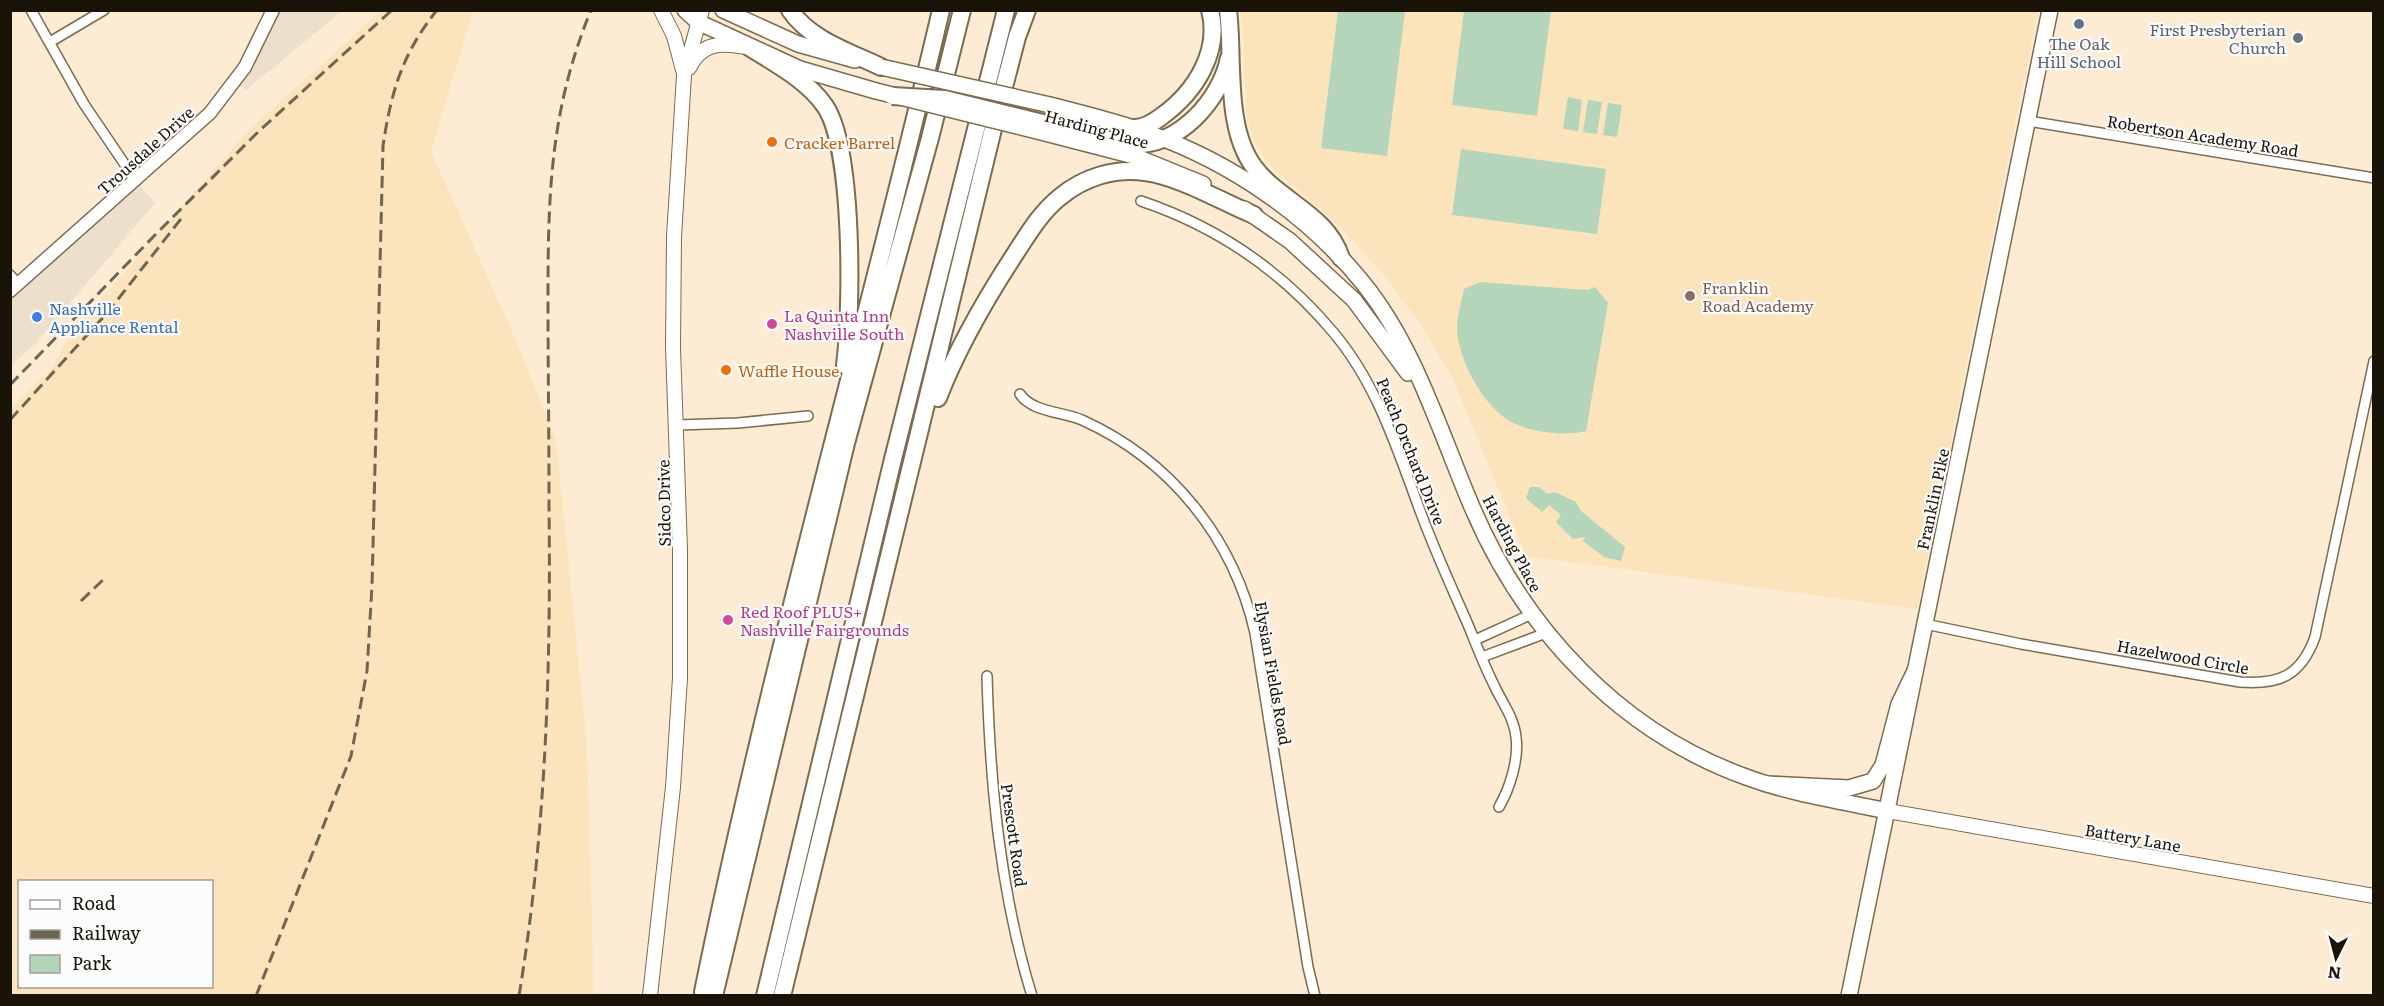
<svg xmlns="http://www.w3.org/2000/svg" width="2384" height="1006" viewBox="0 0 2384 1006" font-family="Literata,serif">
	<rect width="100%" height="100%" fill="#fdecd3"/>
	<!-- commercial -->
	<path fill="#ecdfcb" d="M 273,11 L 342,11 L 246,90 L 235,82 Z
		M 136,181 L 155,203 L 37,342 L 11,366 L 11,291 Z"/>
	<!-- built -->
	<path fill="#fbe3bc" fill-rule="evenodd" d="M 381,11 L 473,11 L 431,152 L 509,324 L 556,439 L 587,746 L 594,995 L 11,995 L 11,407 L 49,372 L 76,327 L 249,130 ZM 20,882 L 212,882 L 212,986 L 20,986 Z
		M 1241,11 L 2038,11 L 1917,609 L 1526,556 L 1453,379 L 1419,322 L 1379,269 L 1333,220 L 1269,165 L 1254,143 L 1247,117 Z"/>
	<!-- green -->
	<path fill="#b4d5ba" d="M 1338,11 L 1405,11 L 1387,156 L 1321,148 Z
		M 1464,11 L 1551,11 L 1537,116 L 1452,105 Z
		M 1568,97 L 1582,100 L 1578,131 L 1563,129 Z
		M 1588,100 L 1602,102 L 1597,134 L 1583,132 Z
		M 1608,103 L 1622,105 L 1617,137 L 1603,135 Z
		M 1461,149 L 1606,169 L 1597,234 L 1452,215 Z
		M 1480,282 L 1587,290 L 1595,287 L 1608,303 L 1586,431 C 1564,437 1524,432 1505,418 C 1481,401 1459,360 1457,330 C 1457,316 1461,303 1464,289 Z
		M 1530,487 L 1539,487 L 1548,494 L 1555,492 L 1576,502 L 1581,511 L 1625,547 L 1621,561 L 1604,557 L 1583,541 L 1585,537 L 1573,539 L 1556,522 L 1561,515 L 1549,505 L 1542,512 L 1526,498 Z"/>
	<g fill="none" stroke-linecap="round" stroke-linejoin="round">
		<defs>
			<path id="minor" d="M 31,10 L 84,104 L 136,181
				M 50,42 L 104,10
				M 2028,121 L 2374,178
				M 1141,201 C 1218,227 1281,270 1333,332 C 1378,385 1398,452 1422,516 C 1435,551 1451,586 1466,620 C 1475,641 1483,663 1493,683 C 1501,701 1514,717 1516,737 C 1519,759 1510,788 1499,807
				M 10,275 L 18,284
				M 1020,394 C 1031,412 1064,412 1082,420 C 1171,460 1234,539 1255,633 L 1308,967 L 1315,996
				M 677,425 L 738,423 L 808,416
				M 1925,624 L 2021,644 L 2240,682 C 2279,685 2301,676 2315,637 L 2374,361
				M 1475,640 L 1532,614
				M 1482,657 L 1546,633
				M 987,676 C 990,783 1000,892 1032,996"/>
			<path id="tertiary" d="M 10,291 L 210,113 L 245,67 L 273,10"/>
			<path id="secondary" d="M 661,10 L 674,36 L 683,70
				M 689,68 C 701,43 720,42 745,47
				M 1888,811 L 2374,896
				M 650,996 L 673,787 L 680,678 L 680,550 L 673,347 L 674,237 L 684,75 L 702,10"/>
			<path id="primary" d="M 685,10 L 698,22 L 800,69 L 876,91
				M 723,10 L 798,44 L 855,60
				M 1050,105 C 1084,114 1118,122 1151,134 C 1232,163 1309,216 1363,283 C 1415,347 1440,432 1472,507 C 1524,629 1619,731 1746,777 C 1792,794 1840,801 1888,811
				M 1045,133 L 1134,156 L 1203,184
				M 1244,209 L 1290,241 L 1354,300 L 1408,373
				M 1849,996 L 2050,10"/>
			<path id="trunk" d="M 1767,784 L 1849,788 L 1873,781 L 1883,765 L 1899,704 L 1915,671"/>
			<path id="motorway" d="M 790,10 C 810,40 850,52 881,67
				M 1228,10 C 1234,58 1224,127 1254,167 C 1280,202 1327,214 1341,258
				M 749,47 C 776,64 807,80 825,106 C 854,149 852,311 845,365
				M 1047,124 C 1075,130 1105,142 1133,144 C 1179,147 1221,99 1229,58
				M 1133,128 C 1144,129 1154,122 1162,116 C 1195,92 1221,52 1210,10
				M 938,398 C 958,346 985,300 1015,254 C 1028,234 1041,212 1060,197 C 1084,177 1114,168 1145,172 C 1179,176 1222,202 1254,215
				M 703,992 C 770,662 864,339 941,10
				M 714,996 L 846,443 L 930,138 L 962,10
				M 765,996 L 893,459 L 1006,10
				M 782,996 L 992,133 L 1017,37 L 1027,10"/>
		</defs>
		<!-- minor casing -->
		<use href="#minor" stroke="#7d6b4e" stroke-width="12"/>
		<!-- tertiary casing -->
		<use href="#tertiary" stroke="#7d6b4e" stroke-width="15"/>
		<!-- secondary casing -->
		<use href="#secondary" stroke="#7d6b4e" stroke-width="16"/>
		<!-- primary casing -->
		<use href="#primary" stroke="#7d6b4e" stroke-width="18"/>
		<!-- trunk casing -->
		<use href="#trunk" stroke="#7d6b4e" stroke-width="18"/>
		<!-- motorway casing -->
		<use href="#motorway" stroke="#7d6b4e" stroke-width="20"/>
		<!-- minor -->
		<use href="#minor" stroke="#fff" stroke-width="9"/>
		<!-- tertiary -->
		<use href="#tertiary" stroke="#fff" stroke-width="12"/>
		<!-- secondary -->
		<use href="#secondary" stroke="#fff" stroke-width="14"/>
		<!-- primary -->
		<use href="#primary" stroke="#fff" stroke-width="15"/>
		<!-- trunk -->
		<use href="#trunk" stroke="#fff" stroke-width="15"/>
		<!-- motorway -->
		<use href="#motorway" stroke="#fff" stroke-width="16"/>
		<!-- rail -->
		<path stroke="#6f6554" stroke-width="3" stroke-dasharray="12 6" stroke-linecap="butt" d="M 10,385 L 154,236 L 258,132 L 392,10
			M 10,420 L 108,312 L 184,215
			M 81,601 L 107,576
			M 256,996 L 351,756 L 367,671 L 372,586 L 383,146 C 391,92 402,54 437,10
			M 519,996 C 546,832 551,669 549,504 C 549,435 548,367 548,299 C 548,194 550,110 591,10"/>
		<defs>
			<path id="primary-bridge" d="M 881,67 L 1050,105
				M 876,91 L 1045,133"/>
			<path id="motorway-bridge" d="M 892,96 L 945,99 L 1047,124"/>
		</defs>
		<!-- primary-bridge casing -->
		<use href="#primary-bridge" stroke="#7d6b4e" stroke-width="18" stroke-linecap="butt"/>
		<!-- motorway-bridge casing -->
		<use href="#motorway-bridge" stroke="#7d6b4e" stroke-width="20" stroke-linecap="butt"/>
		<!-- primary-bridge -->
		<use href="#primary-bridge" stroke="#fff" stroke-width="15"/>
		<!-- motorway-bridge -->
		<use href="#motorway-bridge" stroke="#fff" stroke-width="16"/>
	</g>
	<!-- markers -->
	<g fill="#6b7280" stroke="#fcfcfc" stroke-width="2">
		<circle cx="2079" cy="24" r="6"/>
		<circle cx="2298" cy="38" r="6"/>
	</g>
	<g fill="#e8710a" stroke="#fcfcfc" stroke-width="2">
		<circle cx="772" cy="142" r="6"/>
		<circle cx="726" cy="370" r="6"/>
	</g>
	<circle fill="#8d6e63" stroke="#fcfcfc" stroke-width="2" cx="1690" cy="296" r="6"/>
	<circle fill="#3f7fe0" stroke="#fcfcfc" stroke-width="2" cx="37" cy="317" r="6"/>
	<g fill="#d1479c" stroke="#fcfcfc" stroke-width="2">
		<circle cx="772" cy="324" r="6"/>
		<circle cx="728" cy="620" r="6"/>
	</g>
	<g text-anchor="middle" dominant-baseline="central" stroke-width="4.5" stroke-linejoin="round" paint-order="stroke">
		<!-- worship labels -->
		<g font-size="16" fill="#5b616d" stroke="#fcfcfc" text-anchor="end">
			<text x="2286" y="29">First Presbyterian<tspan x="2286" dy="18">Church</tspan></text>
			<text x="2079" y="43" text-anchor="middle">The Oak<tspan x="2079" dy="18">Hill School</tspan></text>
		</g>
		<!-- street labels -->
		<g font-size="16" fill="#1a1307" stroke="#fcfcfc">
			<text transform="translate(1097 128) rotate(15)">Harding Place</text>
			<text transform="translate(2203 135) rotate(9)">Robertson Academy Road</text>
			<text transform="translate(145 150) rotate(-42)">Trousdale Drive</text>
			<text transform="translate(1412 451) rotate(68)">Peach Orchard Drive</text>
			<text transform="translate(1932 499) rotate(-78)">Franklin Pike</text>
			<text transform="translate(663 503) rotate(-91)">Sidco Drive</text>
			<text transform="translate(1513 543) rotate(62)">Harding Place</text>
			<text transform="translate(2183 656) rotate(10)">Hazelwood Circle</text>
			<text transform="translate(1274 673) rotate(80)">Elysian Fields Road</text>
			<text transform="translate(1015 835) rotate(82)">Prescott Road</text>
			<text transform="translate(2133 837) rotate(10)">Battery Lane</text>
		</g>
		<!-- food labels -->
		<g font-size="16" fill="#c56008" stroke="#fcfcfc" text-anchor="start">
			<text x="784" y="142">Cracker Barrel</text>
			<text x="738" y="370">Waffle House</text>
		</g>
		<!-- education labels -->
		<g font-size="16" fill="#785e54" stroke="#fcfcfc" text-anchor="start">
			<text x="1702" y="287">Franklin<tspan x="1702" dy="18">Road Academy</tspan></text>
		</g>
		<!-- shop labels -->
		<g font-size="16" fill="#366cbe" stroke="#fcfcfc" text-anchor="start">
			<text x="49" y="308">Nashville<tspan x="49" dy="18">Appliance Rental</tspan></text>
		</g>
		<!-- hotel labels -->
		<g font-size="16" fill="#b23c85" stroke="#fcfcfc" text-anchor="start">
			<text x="784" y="315">La Quinta Inn<tspan x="784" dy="18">Nashville South</tspan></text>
			<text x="740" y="611">Red Roof PLUS+<tspan x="740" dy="18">Nashville Fairgrounds</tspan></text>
		</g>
	</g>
	<!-- border -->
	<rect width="2384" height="1006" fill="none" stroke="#1a1307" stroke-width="24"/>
	<!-- legend -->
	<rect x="18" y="880" width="195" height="108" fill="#fcfcfc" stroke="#a29f9a" stroke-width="1.5"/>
	<rect x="30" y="900" width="30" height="9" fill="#ffffff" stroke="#a29f9a" stroke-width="1.5"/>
	<text x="72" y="910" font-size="18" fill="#1a1307">Road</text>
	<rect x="30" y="930" width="30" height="9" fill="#6f6554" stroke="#a29f9a" stroke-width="1.5"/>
	<text x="72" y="940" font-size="18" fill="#1a1307">Railway</text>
	<rect x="30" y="955" width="30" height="18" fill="#b4d5ba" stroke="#a29f9a" stroke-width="1.5"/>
	<text x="72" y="970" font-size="18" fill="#1a1307">Park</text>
	<!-- north arrow -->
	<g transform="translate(2336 958) rotate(186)" stroke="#fcfcfc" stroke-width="4.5" paint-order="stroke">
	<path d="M0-4.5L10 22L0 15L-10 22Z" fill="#1a1307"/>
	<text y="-9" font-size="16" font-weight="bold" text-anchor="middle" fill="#1a1307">N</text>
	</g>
</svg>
